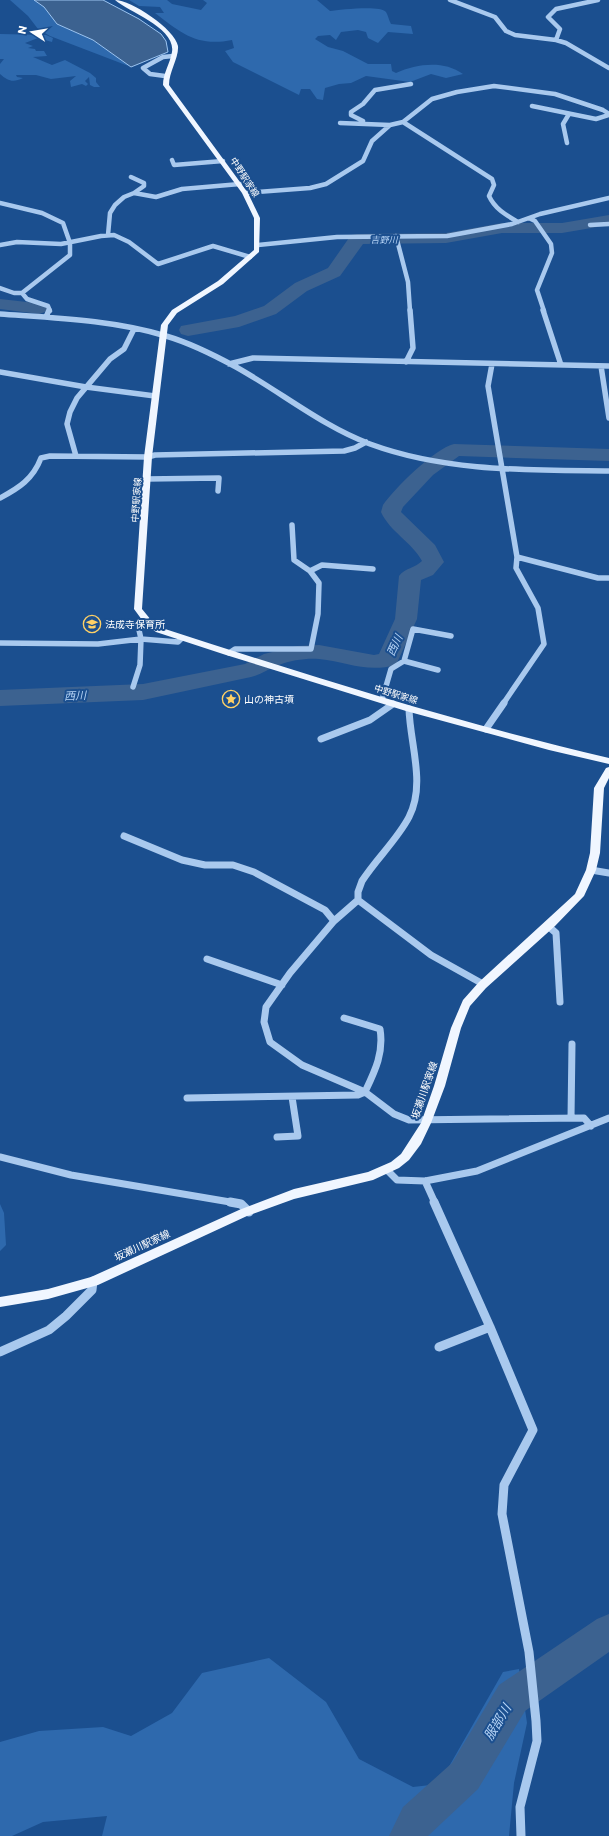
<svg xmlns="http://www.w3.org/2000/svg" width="609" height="1836" viewBox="0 0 609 1836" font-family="Commissioner,'Noto Sans JP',sans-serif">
	<rect width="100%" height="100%" fill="#1b4f8f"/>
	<!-- green -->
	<path fill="#2e69ad" d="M 10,0 L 34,0 L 44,7 L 57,24 L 93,40 L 131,67 L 50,36 L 38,29 L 28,16 Z
		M 129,0 L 167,0 L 172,4 L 201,10 L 207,3 L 203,0 L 317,0 L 330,11 C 340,10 380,5 386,12 C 388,15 389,21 391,24 L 411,26 L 413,34 L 388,32 L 378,43 L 368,38 L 366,32 L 358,30 L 341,32 L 336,40 L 330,35 L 318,36 L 315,39 L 328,47 L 343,51 L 368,64 L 391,64 L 392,71 L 396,73 C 417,64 443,60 463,74 L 446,78 L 431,74 L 410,82 L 366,76 L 351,83 L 339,84 L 325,88 L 323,100 L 317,99 L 310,89 L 301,89 L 299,95 L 233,62 L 225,51 L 234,48 L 232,40 C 197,47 181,33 155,13 L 164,13 L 160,7 L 139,6 Z
		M 0,34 L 46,35 L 53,38 L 52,42 L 38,38 L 25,43 L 33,46 L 28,48 L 35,49 L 36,51 L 44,51 L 47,56 L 33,57 L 52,65 L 65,60 L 90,73 L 96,78 L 96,82 L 100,87 L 94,87 L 90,85 L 89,77 L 85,81 L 88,84 L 86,86 L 82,84 L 71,87 L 70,81 L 76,76 L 51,79 L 36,75 L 16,75 L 17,77 L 23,78 C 13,83 8,81 0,74 L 0,64 L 4,59 L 0,59 Z
		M 0,1204 L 4,1213 L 6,1245 L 0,1251 Z
		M 269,1658 L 326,1702 L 359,1759 L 413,1787 L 439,1784 L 503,1672 L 519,1669 L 527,1723 L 514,1783 L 509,1836 L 102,1836 L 107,1816 L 43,1822 L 12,1836 L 0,1836 L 0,1742 L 39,1731 L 103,1727 L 131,1736 L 172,1713 L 202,1673 Z"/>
	<!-- water -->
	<path fill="#3c6290" stroke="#9cc4f0" d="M 34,0 L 103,0 L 139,19 L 161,34 L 166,41 L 168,52 L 131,67 L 93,40 L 57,24 L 44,7 Z"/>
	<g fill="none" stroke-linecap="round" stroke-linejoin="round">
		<!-- river -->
		<path fill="#3c6290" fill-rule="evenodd" d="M 609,215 L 609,225 L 562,233 L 502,233 L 446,243 L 363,244 L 340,276 L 307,291 L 276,314 L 239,327 L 188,336 L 181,334 L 179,330 L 181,326 L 235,316 L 264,306 L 295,283 L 328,268 L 351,235 L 357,234 L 446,233 L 502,223 L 562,223 Z
			M 0,299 L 45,304 L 48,308 L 45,312 L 39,314 L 0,309 Z
			M 454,444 L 609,449 L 609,461 L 459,456 L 433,475 L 403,507 L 401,512 L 435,545 L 444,562 L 433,575 L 421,580 L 417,619 L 396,665 C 366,673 348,662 319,659 C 307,658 291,660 279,665 C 269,668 261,675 251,677 L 143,700 L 0,706 L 0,690 L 143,684 L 245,664 L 264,654 L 297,646 L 319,645 L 374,655 L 379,654 L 395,619 L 399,576 C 405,568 415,568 422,561 C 412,542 390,532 381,512 L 383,505 C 395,488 434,449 454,444 Z
			M 609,1614 L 609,1652 L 525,1711 L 478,1789 L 428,1836 L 389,1836 L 403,1807 L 452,1763 L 499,1685 L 597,1619 Z"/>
		<!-- minor-far3 -->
		<path stroke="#a9c9ee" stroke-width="4.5" d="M 450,0 L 495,17 L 506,31 L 515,35 L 556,40 L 566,43 L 609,68
			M 556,40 L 560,29 L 548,17 L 556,9 L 598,0
			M 165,76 L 150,74 L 143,68 L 163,57 L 173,56
			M 532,106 L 596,119 L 609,115
			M 403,122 L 492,179 L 494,185 L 489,196 C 495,209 506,215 518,222
			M 340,123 L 390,125
			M 362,123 L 363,121 L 351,115 L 351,112 L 363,104 L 375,90 L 411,84
			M 567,143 L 563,124 L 569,114
			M 172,160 L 174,165 L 223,161
			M 131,177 L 144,183 L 144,186 L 134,193
			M 245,193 L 310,188 L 326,184 L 363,161 L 372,141 L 390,125 L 403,122 L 432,99 L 457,92 L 494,86 L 555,94 L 603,110 L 609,114
			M 0,203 L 42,213 L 63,223 L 70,243 L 70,255 L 22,293 L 27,299 L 48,306 L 50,311
			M 529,218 L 535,221 L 551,244 L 552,253 L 537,290 L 544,311
			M 590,225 L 609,224
			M 108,235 L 110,213 L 115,205 L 124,197 L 134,193 L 156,197 L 182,189 L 240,184
			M 396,236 L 408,282 L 410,311
			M 0,245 L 17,242 L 61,244 L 101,236 L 114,235 L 129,242 L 158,264 L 213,246 L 250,257
			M 258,245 L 337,237 L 447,236 L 512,224 L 540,214 L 609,198
			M 0,288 L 14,293 L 22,293"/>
		<!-- minor-far2 -->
		<path stroke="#a9c9ee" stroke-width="5.5" d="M 543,310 L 561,365
			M 0,314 C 55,318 113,320 166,336 C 190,343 214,355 236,367 C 281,392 322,426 370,444 C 446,472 529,470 609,471
			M 46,317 L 49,310
			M 406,362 L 413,348 L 410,310
			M 229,364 L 253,358 L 609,366
			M 492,364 L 488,386 L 517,557 L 516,568 L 538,608 L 544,644 L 503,704
			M 601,366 L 609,418
			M 0,372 L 86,387 L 155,396
			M 76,456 L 67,424 L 70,412 L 77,398 L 110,359 L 124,349 L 134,329
			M 147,479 L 219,478 L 218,491
			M 0,498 C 19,488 33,479 41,458 L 50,456 L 148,457 L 155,455 L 344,451 L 355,448 L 366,442
			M 517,557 L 598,578 L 609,578
			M 310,571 L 322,565 L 373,569
			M 144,617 L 139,630 L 141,639 L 178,642 L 182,638
			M 0,643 L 98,644 L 141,639 L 140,665 L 133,687
			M 229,653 L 235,649 L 311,649 L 318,614 L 319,583 L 310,571 L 294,560 L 292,525
			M 404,661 L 438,670
			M 382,700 L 391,669 L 404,661 L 413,629 L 451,636"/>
		<!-- minor-far1 -->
		<path stroke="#a9c9ee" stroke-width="7" d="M 409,709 C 410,744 426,784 409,817 C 397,840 376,859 362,881 L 358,892 L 358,900 L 431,955 L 483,984
			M 486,729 L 504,703
			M 321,739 L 370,720 L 393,704
			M 124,836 L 182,860 L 205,865 L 233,865 L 254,872 L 325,910 L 334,921
			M 591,870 L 609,873
			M 358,900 L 334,921 L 290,973 L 266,1007 L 264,1022 L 270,1042 L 302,1065 L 365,1092 L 394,1114 L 409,1120 L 584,1118 L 591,1126
			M 548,926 L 556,933 L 560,1002
			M 207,959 L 282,985
			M 187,1098 L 358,1095 L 365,1092 C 375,1071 384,1053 380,1029 L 344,1018
			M 571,1118 L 572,1044
			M 277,1137 L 298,1136 L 292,1097
			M 0,1157 L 71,1175 L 236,1203
			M 387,1170 L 397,1180 L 425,1181 L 477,1171 L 609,1118
			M 425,1181 L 435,1203"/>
		<!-- minor -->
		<path stroke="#a9c9ee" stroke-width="9" d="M 230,1202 L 241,1204 L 249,1212
			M 434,1202 L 490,1327 L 533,1430 L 504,1485 L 502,1514 L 529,1652 L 536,1721 L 537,1741 L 520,1807 L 521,1836
			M 439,1347 L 490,1327
			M 0,1352 L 49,1330 L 66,1316 L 92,1290 L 93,1281"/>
		<!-- major -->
		<path fill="#f0f6ff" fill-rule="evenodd" d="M 115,0 C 131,0 175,29 178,46 C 179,58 169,71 169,85 L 248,193 L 260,218 L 259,252 L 223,284 L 177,313 L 168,325 L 152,457 L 142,609 L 151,620 L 162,628 C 310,676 458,723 609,758 L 609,764 L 549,750 L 406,711 L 226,655 L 156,632 L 145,624 L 134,609 L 144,457 L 161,325 L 172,310 L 218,281 L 254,250 L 254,218 L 242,193 L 163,85 C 163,73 170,64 172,52 C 176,28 129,12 115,0 Z
			M 609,767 L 609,778 L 604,788 L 600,853 L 596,870 L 584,896 L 555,926 L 486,988 L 470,1006 L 461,1028 L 445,1086 L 431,1123 L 421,1144 L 409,1160 L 399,1168 L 373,1180 L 294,1199 L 247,1216 L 98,1285 L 48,1299 L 0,1307 L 0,1297 L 48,1289 L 91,1277 L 239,1210 L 294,1189 L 368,1172 L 391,1162 L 401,1154 L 421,1123 L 434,1086 L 451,1028 L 463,1000 L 479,982 L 575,894 L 586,870 L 590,853 L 594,788 L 606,768 Z"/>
	</g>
	<!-- icons -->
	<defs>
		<symbol id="school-ring" viewBox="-11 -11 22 22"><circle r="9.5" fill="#1b4f8f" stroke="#ffd166" stroke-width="1.5"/><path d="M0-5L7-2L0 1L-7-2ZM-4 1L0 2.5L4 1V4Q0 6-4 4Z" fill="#ffd166"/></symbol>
		<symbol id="sight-ring" viewBox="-11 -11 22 22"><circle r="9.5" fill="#1b4f8f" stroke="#ffd166" stroke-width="1.5"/><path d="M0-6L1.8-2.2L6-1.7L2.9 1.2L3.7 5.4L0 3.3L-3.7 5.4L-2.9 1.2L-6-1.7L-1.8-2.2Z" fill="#ffd166"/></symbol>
	</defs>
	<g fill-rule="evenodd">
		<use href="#school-ring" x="82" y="614" width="20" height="20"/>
		<use href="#sight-ring" x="221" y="689" width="20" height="20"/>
	</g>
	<g text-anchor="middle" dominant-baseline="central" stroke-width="4" stroke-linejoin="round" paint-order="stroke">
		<!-- far-street labels -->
		<g font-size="9" fill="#fff" stroke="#1b4f8f">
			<text transform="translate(245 177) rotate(57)">中野駅家線</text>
			<text transform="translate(136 500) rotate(-86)">中野駅家線</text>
			<text transform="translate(396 694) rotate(17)">中野駅家線</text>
		</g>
		<!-- far-water labels -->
		<g font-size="9" font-style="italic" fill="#b5d3f5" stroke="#1b4f8f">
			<text x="384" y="239">吉野川</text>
		</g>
		<!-- poi labels -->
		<g font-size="10" fill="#fff" stroke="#1b4f8f" text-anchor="start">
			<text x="105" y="624">法成寺保育所</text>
			<text x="244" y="699">山の神古墳</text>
		</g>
		<!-- street labels -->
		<g font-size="10" fill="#fff" stroke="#1b4f8f">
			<text transform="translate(424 1090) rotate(-71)">坂瀬川駅家線</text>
			<text transform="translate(142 1245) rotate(-25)">坂瀬川駅家線</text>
		</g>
		<!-- water labels -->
		<g font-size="11" font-style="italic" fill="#b5d3f5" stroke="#1b4f8f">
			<text transform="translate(394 645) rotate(-65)">西川</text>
			<text transform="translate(75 695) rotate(-2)">西川</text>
		</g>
		<!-- near-water labels -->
		<g font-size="13" font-style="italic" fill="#b5d3f5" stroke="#1b4f8f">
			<text transform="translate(497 1722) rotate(-59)">服部川</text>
		</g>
	</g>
	<!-- north arrow -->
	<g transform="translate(32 32) rotate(282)" stroke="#1b4f8f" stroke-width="3" paint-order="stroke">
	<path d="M0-3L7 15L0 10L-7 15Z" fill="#ffffff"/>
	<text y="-6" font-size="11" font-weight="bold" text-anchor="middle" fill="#ffffff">N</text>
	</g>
</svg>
